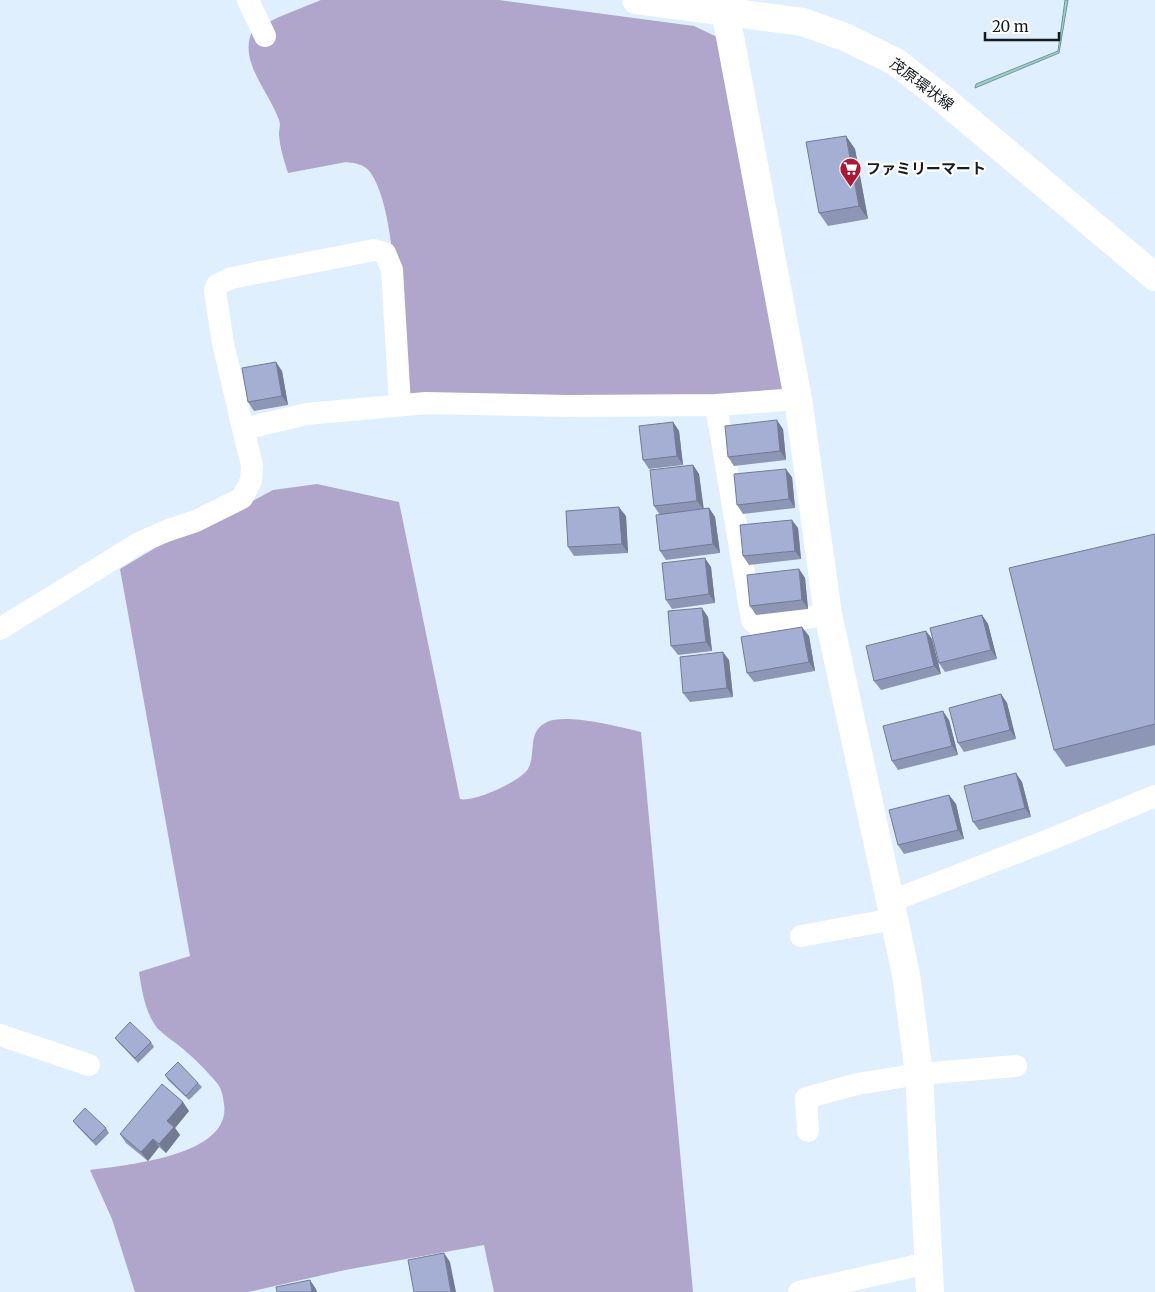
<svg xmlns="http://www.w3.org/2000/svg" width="1155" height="1292" viewBox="0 0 1155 1292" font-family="Merriweather,'Noto Sans JP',serif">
	<rect width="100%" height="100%" fill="#dfeffd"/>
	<!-- forest -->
	<path fill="#b0a5ca" d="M 321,0 L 499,0 L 694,26 L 715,36 L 722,44 L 798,399 L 400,405 C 397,351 400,213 370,172 C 364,164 355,163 346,162 L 288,173 C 284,160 280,148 279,135 C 279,130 281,124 279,120 C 269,91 237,60 253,30 L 279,17 Z
		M 317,484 L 399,502 L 460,799 C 473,803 521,781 528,769 C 537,753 526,732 547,722 C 566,713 620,727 641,732 L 693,1292 L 494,1292 L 484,1245 L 345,1270 L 248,1292 L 135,1292 L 112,1219 L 90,1170 C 125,1165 232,1156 224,1104 C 223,1097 222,1089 217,1083 C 207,1071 194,1058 182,1048 C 175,1042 165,1036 158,1029 C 145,1013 142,991 139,972 L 190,956 L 120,569 L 167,541 L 212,523 L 273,490 Z"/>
	<!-- water -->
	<path fill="#9bcdca" stroke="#739897" d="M 1065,0 L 1068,0 L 1059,53 L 975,88 L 976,84 L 1058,51 Z"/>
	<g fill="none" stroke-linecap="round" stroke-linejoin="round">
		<!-- street -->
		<path stroke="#fff" stroke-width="22" d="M 248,0 L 265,36
			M 798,399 L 716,405 L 752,620 L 759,627 L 828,614
			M 243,429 L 223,343 L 215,291 L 217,285 L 231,278 L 374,250 L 385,253 L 392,270 L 400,405
			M 0,629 L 139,543 L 166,531 L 196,521 L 242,498 L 251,481 L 252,465 L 243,429 L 307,414 L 426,403 L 569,406 L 716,405
			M 889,902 L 1054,838 L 1155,796
			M 801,936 L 894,919
			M 0,1035 L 89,1065
			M 808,1131 L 806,1098 L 857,1084 L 919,1074 L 1016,1066
			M 799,1292 L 928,1263"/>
		<!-- secondary -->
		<path stroke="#fff" stroke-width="28" d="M 636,0 L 803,22 L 847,38 L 896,62 L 937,94 L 1155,277
			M 725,10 L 798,399 L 828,614 L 906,974 L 919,1074 L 930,1292"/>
	</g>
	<!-- wall -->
	<path fill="#8d96b5" d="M 846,136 L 855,149 L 868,219 L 828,226 L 819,213 Z
		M 282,371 L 288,405 L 254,411 L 248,402 Z
		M 673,422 L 679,431 L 683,465 L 649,469 L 643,460 Z
		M 783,429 L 786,460 L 734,466 L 728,457 Z
		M 693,465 L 699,474 L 703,509 L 709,508 L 715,517 L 720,553 L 666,560 L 660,551 L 660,515 L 654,506 Z
		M 792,477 L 795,508 L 743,514 L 737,505 Z
		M 626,516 L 628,553 L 574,556 L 568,547 Z
		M 798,528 L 801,559 L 749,565 L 743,556 Z
		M 1155,534 L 1155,745 L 1066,767 L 1054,750 Z
		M 711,567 L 715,603 L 672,609 L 666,600 Z
		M 799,569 L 805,578 L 808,609 L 756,615 L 750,606 Z
		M 982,615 L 988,624 L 997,659 L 945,672 L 939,663 Z
		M 708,617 L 712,651 L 678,655 L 671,646 Z
		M 926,631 L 932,639 L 941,674 L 881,690 L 874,681 Z
		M 809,636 L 815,671 L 754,682 L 747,673 Z
		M 729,660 L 733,697 L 690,702 L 683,693 Z
		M 1001,694 L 1007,703 L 1016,739 L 964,752 L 958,743 Z
		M 949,720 L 958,755 L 898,770 L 892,761 Z
		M 1022,782 L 1031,817 L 979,830 L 973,822 Z
		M 949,795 L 956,804 L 964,839 L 904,854 L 898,845 Z
		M 115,1038 L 151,1042 L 154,1047 L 138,1063 L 118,1042 Z
		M 165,1075 L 198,1083 L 202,1087 L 189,1100 L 168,1080 Z
		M 189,1111 L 175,1128 L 180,1135 L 166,1153 L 159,1147 L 148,1161 L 126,1143 L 120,1134 Z
		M 73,1121 L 106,1128 L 109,1133 L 96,1146 L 76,1125 Z"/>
	<!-- shaded-wall -->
	<path fill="#737a94" d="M 846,136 L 855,149 L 868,219 L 859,206 Z
		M 276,362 L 282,371 L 288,405 L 282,396 Z
		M 777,420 L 783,429 L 786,460 L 780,451 Z
		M 673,422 L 679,431 L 683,465 L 677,456 Z
		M 693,465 L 699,474 L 704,510 L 697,501 Z
		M 786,469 L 792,477 L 795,508 L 789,499 Z
		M 619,507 L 626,516 L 628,553 L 622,544 Z
		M 709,508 L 715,517 L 720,553 L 713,544 Z
		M 792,520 L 798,528 L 801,559 L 795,551 Z
		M 705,558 L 711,567 L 715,603 L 709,594 Z
		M 799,569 L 805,578 L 808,609 L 802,600 Z
		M 702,608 L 708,617 L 712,651 L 706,642 Z
		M 982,615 L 988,624 L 997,659 L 991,650 Z
		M 802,627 L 809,636 L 815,671 L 809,662 Z
		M 926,631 L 932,639 L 941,674 L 934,666 Z
		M 723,652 L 729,660 L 733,697 L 727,688 Z
		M 1001,694 L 1007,703 L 1016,739 L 1010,730 Z
		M 943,711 L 949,720 L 958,755 L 952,746 Z
		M 1016,773 L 1022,782 L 1031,817 L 1025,808 Z
		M 949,795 L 956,804 L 964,839 L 958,830 Z
		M 183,1102 L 189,1111 L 175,1128 L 180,1135 L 166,1153 L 159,1144 L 167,1121 Z
		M 153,1139 L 159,1147 L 148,1161 L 141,1152 Z
		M 444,1253 L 450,1262 L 456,1292 L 451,1292 Z
		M 310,1280 L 316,1289 L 317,1292 L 312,1292 Z"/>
	<!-- building -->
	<path fill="#a4afd3" stroke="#737a94" d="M 846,136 L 859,206 L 819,213 L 806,142 Z
		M 276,362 L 282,396 L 248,402 L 242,368 Z
		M 777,420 L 780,451 L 728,457 L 725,426 Z
		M 673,422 L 677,456 L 643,460 L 639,426 Z
		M 693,465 L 697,501 L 654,506 L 650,470 Z
		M 786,469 L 789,499 L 737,505 L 734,474 Z
		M 619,507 L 622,544 L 568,547 L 566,511 Z
		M 709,508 L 713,544 L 660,551 L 656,515 Z
		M 792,520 L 795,551 L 743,556 L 740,525 Z
		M 1155,534 L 1155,724 L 1054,750 L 1009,568 Z
		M 705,558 L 709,594 L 666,600 L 662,563 Z
		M 799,569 L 802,600 L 750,606 L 747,575 Z
		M 702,608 L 706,642 L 671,646 L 668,611 Z
		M 982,615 L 991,650 L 939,663 L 930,628 Z
		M 802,627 L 809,662 L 747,673 L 741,637 Z
		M 926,631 L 934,666 L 874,681 L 866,646 Z
		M 723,652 L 727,688 L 683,693 L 680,657 Z
		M 1001,694 L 1010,730 L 958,743 L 949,708 Z
		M 943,711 L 952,746 L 892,761 L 883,726 Z
		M 1016,773 L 1025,808 L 973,822 L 964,786 Z
		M 949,795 L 958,830 L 898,845 L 889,810 Z
		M 130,1022 L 151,1042 L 135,1058 L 115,1038 Z
		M 178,1062 L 198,1083 L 186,1096 L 165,1075 Z
		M 162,1084 L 183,1102 L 167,1121 L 174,1127 L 159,1144 L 153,1139 L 141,1152 L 120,1134 Z
		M 85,1108 L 106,1128 L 93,1141 L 73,1121 Z
		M 444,1253 L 451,1292 L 414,1292 L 408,1260 Z
		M 310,1280 L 312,1292 L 277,1292 L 276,1287 Z"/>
	<!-- icons -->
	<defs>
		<symbol id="supermarket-pin" viewBox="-11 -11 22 30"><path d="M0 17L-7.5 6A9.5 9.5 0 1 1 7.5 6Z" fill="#ac1735" stroke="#fff"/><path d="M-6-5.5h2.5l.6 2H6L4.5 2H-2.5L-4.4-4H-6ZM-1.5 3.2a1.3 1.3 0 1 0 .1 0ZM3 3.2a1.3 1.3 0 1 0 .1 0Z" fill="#fff"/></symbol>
	</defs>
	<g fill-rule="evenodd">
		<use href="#supermarket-pin" x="838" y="156" width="25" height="34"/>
	</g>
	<g text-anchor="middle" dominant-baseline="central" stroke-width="4.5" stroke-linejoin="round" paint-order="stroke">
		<!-- street labels -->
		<g font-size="15" fill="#161b20" stroke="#fff">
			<text transform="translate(922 84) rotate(37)">茂原環状線</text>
		</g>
		<!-- poi labels -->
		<g font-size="15" font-weight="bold" fill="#161b20" stroke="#fff" text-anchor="start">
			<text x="866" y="168">ファミリーマート</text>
		</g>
	</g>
	<!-- scale -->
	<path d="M985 32v8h74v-8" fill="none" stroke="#161b20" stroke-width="2.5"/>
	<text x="992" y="32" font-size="15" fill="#161b20" stroke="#ffffff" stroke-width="4" paint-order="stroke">20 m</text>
</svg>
